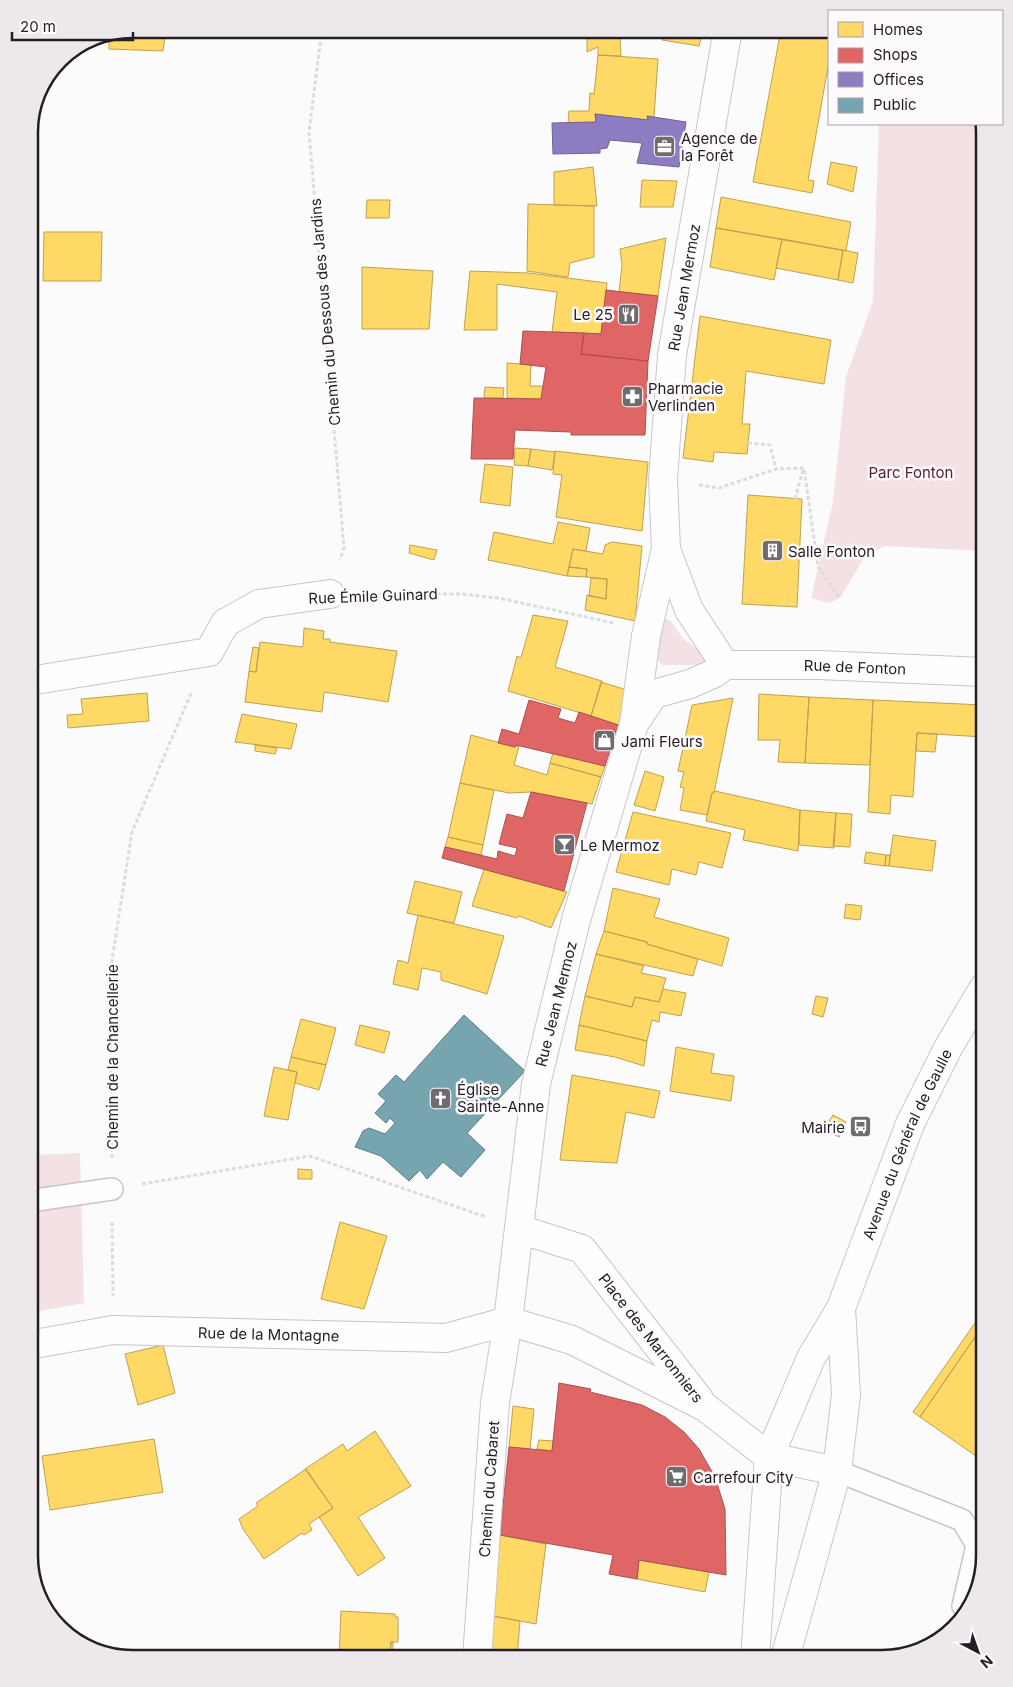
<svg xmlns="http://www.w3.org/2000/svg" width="1013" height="1687" viewBox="0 0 1013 1687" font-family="Inter,sans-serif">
	<rect width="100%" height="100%" fill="#fcfbfc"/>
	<!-- green -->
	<path fill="#f3e1e3" d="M 879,124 L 983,124 L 984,551 L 884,546 L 864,558 L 840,598 L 829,603 L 811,598 L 833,502 L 846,377 L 873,301 Z
		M 659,617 L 670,620 L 685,641 L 707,654 L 703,665 L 662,665 L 653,654 Z
		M 80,1153 L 84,1303 L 29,1313 L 29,1155 Z"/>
	<!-- homes -->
	<path fill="#ffd966" stroke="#bda152" d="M 131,29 L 166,29 L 163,51 L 109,49 L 109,33 Z
		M 587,29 L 627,29 L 626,38 L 620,37 L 621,56 L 598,55 L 598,47 L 587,52 Z
		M 664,29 L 703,29 L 699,46 L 662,40 Z
		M 781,29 L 829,29 L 829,61 L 808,180 L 814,181 L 812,193 L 753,182 Z
		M 598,55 L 658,59 L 654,117 L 647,116 L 648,120 L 595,114 L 596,122 L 568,123 L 569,111 L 589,111 L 590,93 L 594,94 Z
		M 831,162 L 857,167 L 853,192 L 827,184 Z
		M 593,167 L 597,206 L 554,205 L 554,172 Z
		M 642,180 L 677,181 L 673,207 L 640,207 Z
		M 721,197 L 851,222 L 846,251 L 716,228 Z
		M 367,200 L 390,200 L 389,218 L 366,218 Z
		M 528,204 L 594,206 L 594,257 L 570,263 L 568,277 L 527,271 Z
		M 716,228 L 782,239 L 774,280 L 710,267 Z
		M 44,232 L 102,232 L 101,281 L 43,281 Z
		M 666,238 L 658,296 L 619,292 L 622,265 L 620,249 Z
		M 782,239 L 843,250 L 838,280 L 776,268 Z
		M 843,250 L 858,253 L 853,283 L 838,280 Z
		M 362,267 L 433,271 L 429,329 L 362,329 Z
		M 470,271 L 528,273 L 607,283 L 601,334 L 552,332 L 557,292 L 497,284 L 497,330 L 464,330 Z
		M 700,316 L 831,340 L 824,384 L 746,371 L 742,424 L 750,424 L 747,454 L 714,452 L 713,462 L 683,458 Z
		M 507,363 L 531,365 L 530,386 L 543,386 L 541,399 L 507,398 Z
		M 485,387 L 504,388 L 503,398 L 484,398 Z
		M 515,448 L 531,449 L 528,466 L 514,465 Z
		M 531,449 L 555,452 L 552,470 L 528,466 Z
		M 555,451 L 648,462 L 642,531 L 556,517 L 562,475 L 553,474 Z
		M 485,464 L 513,467 L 510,506 L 480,502 Z
		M 748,495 L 802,499 L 797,607 L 742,604 Z
		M 558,522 L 590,528 L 586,551 L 573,549 L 567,576 L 488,560 L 494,532 L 553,544 Z
		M 612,542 L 642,546 L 635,621 L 585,610 L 587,595 L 606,599 L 607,579 L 586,577 L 587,569 L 569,567 L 573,549 L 603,554 L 605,545 Z
		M 410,545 L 437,550 L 434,560 L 409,553 Z
		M 569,567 L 587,569 L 586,577 L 567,576 Z
		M 591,578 L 607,579 L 606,599 L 589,596 Z
		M 533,615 L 568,621 L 555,667 L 602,681 L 591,716 L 508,691 L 517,656 L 521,658 Z
		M 304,628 L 324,631 L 323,639 L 330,639 L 330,642 L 397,651 L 388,702 L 324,692 L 322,712 L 245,702 L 249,671 L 256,672 L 260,642 L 303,647 Z
		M 253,647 L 259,648 L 256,672 L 249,671 Z
		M 601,682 L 627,690 L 619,725 L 591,716 Z
		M 147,693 L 149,721 L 68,728 L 67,715 L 83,714 L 81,699 Z
		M 759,694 L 809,697 L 805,763 L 778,762 L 780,740 L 758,740 Z
		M 809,697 L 873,700 L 870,765 L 805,763 Z
		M 733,698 L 714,793 L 712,793 L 707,815 L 680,810 L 684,788 L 680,787 L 684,772 L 678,771 L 692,705 Z
		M 873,700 L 984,705 L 984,737 L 917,733 L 913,797 L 891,795 L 890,814 L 868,812 Z
		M 242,714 L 297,724 L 291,749 L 235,742 Z
		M 917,733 L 937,734 L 935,752 L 916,751 Z
		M 471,735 L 515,747 L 519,746 L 514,765 L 547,775 L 550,763 L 601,777 L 592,804 L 531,792 L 509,793 L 460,783 Z
		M 255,745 L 277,748 L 275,754 L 255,751 Z
		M 553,753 L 605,766 L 601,777 L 550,763 Z
		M 645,771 L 664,777 L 655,811 L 634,805 Z
		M 460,783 L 494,790 L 483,845 L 448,837 Z
		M 715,791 L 800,810 L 798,851 L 743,840 L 745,830 L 706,821 L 712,793 Z
		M 800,810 L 836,813 L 834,848 L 799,845 Z
		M 633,812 L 731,833 L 722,868 L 699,862 L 696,875 L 672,869 L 669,885 L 616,872 Z
		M 836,813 L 852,814 L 850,847 L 833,846 Z
		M 893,835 L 936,841 L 932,871 L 889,866 Z
		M 448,837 L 483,845 L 481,855 L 445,847 Z
		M 866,852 L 886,855 L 885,866 L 864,863 Z
		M 886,855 L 890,855 L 889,866 L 885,866 Z
		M 484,869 L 567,892 L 551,928 L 519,916 L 517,918 L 472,906 Z
		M 415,881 L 462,892 L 454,923 L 407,913 Z
		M 613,888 L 660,899 L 654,917 L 729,938 L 722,966 L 647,944 L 647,942 L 604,931 Z
		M 846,904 L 862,906 L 860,920 L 844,918 Z
		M 418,915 L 504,936 L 487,994 L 441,980 L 441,972 L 422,968 L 418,990 L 393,984 L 398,960 L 408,963 Z
		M 604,931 L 647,942 L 647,944 L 698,959 L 693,976 L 596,954 Z
		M 596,954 L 644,966 L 641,973 L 666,978 L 659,1002 L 635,997 L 632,1007 L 585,996 Z
		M 663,989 L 686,993 L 681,1016 L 660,1012 L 659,1022 L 652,1020 L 647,1041 L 579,1025 L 585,996 L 632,1007 L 635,997 L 659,1002 Z
		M 816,996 L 828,998 L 823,1017 L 812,1014 Z
		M 301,1019 L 336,1028 L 326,1065 L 291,1057 Z
		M 360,1025 L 390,1032 L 384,1053 L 355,1045 Z
		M 579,1025 L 647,1041 L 644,1066 L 615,1057 L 575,1050 Z
		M 676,1047 L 714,1054 L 711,1073 L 734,1076 L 731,1101 L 670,1091 Z
		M 291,1057 L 326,1065 L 319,1090 L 295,1083 L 297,1072 L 288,1070 Z
		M 274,1067 L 297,1072 L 288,1120 L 264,1116 Z
		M 572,1075 L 660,1091 L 654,1118 L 626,1112 L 617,1163 L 560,1160 Z
		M 833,1115 L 846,1122 L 839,1137 L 824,1129 Z
		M 298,1169 L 312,1170 L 312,1179 L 298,1179 Z
		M 340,1222 L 387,1236 L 364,1309 L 321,1299 Z
		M 984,1310 L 984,1324 L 920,1417 L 913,1412 Z
		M 984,1324 L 984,1459 L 983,1461 L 920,1417 Z
		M 163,1345 L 175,1393 L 138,1405 L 125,1354 Z
		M 513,1406 L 534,1409 L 530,1449 L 509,1447 Z
		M 375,1431 L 411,1486 L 358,1517 L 385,1558 L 358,1576 L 319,1517 L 333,1508 L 305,1469 L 343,1444 L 347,1451 Z
		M 154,1439 L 163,1492 L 50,1510 L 42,1456 Z
		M 539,1440 L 553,1441 L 552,1451 L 537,1449 Z
		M 306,1469 L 333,1508 L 309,1524 L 312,1530 L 304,1535 L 302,1533 L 264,1559 L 243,1529 L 239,1519 L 258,1506 L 256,1503 Z
		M 500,1535 L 546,1544 L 536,1624 L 493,1616 Z
		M 639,1560 L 709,1572 L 705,1592 L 637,1579 Z
		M 341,1611 L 395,1614 L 395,1617 L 398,1617 L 398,1642 L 391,1642 L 390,1657 L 393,1658 L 339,1658 Z
		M 493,1616 L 520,1621 L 517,1658 L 490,1658 Z
		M 391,1642 L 393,1642 L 393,1657 L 390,1657 Z"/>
	<!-- shops -->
	<path fill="#e06666" stroke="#a85052" d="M 606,290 L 658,296 L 648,361 L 581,354 L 584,333 L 601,334 Z
		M 523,331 L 584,333 L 581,354 L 648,361 L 645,435 L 571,435 L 571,432 L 515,430 L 513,459 L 471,459 L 474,398 L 541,399 L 546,367 L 520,364 Z
		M 529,700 L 561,709 L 558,718 L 575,723 L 579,712 L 618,725 L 605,766 L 516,745 L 515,747 L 498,743 L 502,729 L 519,734 Z
		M 531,792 L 587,803 L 564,891 L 442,858 L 445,847 L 497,859 L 498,851 L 515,856 L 517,848 L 499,844 L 507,814 L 523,818 Z
		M 559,1383 L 591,1389 L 590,1392 L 642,1405 L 665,1417 L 684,1432 L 699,1449 L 715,1477 L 725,1509 L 726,1575 L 639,1560 L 637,1579 L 609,1574 L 613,1555 L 500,1535 L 509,1447 L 552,1451 Z"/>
	<!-- offices -->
	<path fill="#8e7cc3" stroke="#6e6093" d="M 595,114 L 648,120 L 647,116 L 686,122 L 679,167 L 637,163 L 642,143 L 610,140 L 607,148 L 600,149 L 600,153 L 553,154 L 552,123 L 596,122 Z"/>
	<!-- public -->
	<path fill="#76a5af" stroke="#5d7c85" d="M 464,1015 L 525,1071 L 467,1133 L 485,1150 L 461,1177 L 443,1162 L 427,1179 L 420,1170 L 409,1181 L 381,1156 L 355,1147 L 363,1131 L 369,1128 L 385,1134 L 395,1123 L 390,1118 L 386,1123 L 375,1113 L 386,1101 L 378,1094 L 396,1075 L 404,1082 Z"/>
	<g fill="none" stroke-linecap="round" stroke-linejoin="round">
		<defs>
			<path id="service" d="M 29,1201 L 112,1189
				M 837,1471 L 962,1520 L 977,1545 L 963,1606 L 967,1612"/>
			<path id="pedestrian" d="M 634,724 L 646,636 L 666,549"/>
			<g id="minor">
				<path d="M 29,681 L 209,652 L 225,623 L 259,604 L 330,594"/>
				<path id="s1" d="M 29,1345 L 113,1330 L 446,1338 L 508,1321 L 495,1403 L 477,1658"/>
			</g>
			<g id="tertiary">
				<path d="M 725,665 L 715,673 L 690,684 L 654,694 L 634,724 L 576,920 L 536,1084 L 508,1321 L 572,1340 L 705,1407 L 769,1457 L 837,1471"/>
				<path id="s2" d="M 725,665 L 689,610 L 666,549 L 663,479 L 672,355 L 728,29"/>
				<path id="s3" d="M 725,665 L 818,665 L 984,672"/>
				<path d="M 519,1229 L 582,1249 L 699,1399"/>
				<path id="s4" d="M 755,1658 L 769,1457 L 811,1358 L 841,1308 L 910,1124 L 948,1048 L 984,987"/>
				<path d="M 785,1658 L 837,1471 L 846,1395 L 841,1308"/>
			</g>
		</defs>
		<!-- service casing -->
		<use href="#service" stroke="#c8c5c8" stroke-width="24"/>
		<!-- pedestrian casing -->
		<use href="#pedestrian" stroke="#c8c5c8" stroke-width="30"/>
		<!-- minor casing -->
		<use href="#minor" stroke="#c8c5c8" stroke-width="30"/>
		<!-- tertiary casing -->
		<use href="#tertiary" stroke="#c8c5c8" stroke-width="30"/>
		<!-- path -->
		<path stroke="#dcdcdc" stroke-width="3" stroke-dasharray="4 2.5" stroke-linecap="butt" d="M 322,29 L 309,132 L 344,548 L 340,560
			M 748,443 L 770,445 L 776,469
			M 699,485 L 719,488 L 776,469 L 804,468 L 818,567 L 840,598
			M 795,499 L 803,470
			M 365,594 L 461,594 L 498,598 L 614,623
			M 112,1158 L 110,973 L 132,832 L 192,691
			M 142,1184 L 310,1156 L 486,1217
			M 112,1222 L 113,1296"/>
		<!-- service -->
		<use href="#service" stroke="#fffeff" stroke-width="21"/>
		<!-- pedestrian -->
		<use href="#pedestrian" stroke="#fffeff" stroke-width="28"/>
		<!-- minor -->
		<use href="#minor" stroke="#fffeff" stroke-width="28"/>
		<!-- tertiary -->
		<use href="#tertiary" stroke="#fffeff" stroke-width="28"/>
	</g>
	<!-- icons -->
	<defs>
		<symbol id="office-square" viewBox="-11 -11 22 22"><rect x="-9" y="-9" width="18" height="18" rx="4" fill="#706b6f" stroke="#fdfafd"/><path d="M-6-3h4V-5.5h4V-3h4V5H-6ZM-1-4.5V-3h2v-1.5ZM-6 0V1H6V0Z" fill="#fff"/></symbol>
		<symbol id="restaurant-square" viewBox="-11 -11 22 22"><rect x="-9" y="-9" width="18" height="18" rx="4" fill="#706b6f" stroke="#fdfafd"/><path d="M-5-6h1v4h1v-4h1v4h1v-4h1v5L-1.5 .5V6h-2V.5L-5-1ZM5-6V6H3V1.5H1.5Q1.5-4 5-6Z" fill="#fff"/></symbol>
		<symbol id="pharmacy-square" viewBox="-11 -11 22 22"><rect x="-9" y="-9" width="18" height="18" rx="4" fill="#706b6f" stroke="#fdfafd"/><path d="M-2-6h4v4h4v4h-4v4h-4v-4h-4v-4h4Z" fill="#fff"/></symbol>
		<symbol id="building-square" viewBox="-11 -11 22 22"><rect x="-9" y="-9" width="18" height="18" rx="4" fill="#706b6f" stroke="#fdfafd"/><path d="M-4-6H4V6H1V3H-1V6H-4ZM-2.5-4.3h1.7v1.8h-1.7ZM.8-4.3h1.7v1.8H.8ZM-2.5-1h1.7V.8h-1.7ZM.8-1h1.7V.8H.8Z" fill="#fff"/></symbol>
		<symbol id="shop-square" viewBox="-11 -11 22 22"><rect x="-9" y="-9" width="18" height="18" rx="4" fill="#706b6f" stroke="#fdfafd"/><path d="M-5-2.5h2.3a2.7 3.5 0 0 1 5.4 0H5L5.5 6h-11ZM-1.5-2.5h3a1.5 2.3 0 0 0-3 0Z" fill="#fff"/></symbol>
		<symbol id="bar-square" viewBox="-11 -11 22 22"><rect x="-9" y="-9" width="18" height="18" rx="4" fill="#706b6f" stroke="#fdfafd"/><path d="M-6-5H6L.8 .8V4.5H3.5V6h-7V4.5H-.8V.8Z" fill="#fff"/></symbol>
		<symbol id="church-square" viewBox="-11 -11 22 22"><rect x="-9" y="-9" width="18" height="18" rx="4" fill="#706b6f" stroke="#fdfafd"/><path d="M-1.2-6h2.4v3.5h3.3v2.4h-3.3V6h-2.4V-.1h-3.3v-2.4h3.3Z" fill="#fff"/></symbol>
		<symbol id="bus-square" viewBox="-11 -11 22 22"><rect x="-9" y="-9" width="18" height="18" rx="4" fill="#706b6f" stroke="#fdfafd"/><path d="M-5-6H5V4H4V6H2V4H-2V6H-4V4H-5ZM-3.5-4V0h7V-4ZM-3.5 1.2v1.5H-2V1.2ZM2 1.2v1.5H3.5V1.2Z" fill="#fff"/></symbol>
		<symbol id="supermarket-square" viewBox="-11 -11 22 22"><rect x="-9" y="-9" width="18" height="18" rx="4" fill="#706b6f" stroke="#fdfafd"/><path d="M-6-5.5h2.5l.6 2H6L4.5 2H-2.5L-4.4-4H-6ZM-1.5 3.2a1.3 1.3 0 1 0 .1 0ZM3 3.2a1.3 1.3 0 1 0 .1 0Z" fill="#fff"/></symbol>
	</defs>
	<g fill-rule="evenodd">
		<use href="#office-square" x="652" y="134" width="25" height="25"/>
		<use href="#restaurant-square" x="616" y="302" width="25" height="25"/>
		<use href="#pharmacy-square" x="620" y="384" width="25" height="25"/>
		<use href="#building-square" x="760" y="538" width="25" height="25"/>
		<use href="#shop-square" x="592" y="728" width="25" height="25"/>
		<use href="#bar-square" x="552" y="832" width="25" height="25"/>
		<use href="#church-square" x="428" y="1086" width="25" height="25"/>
		<use href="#bus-square" x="848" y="1114" width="25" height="25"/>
		<use href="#supermarket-square" x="664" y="1464" width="25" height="25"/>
	</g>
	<g text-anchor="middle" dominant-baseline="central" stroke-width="5" stroke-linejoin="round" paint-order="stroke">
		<!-- poi labels -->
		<g font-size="15" fill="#241d23" stroke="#fdfafd" text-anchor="start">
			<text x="681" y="138">Agence de<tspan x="681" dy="17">la Forêt</tspan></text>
			<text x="613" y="314" text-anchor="end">Le 25</text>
			<text x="648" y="388">Pharmacie<tspan x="648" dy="17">Verlinden</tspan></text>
			<text x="788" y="551">Salle Fonton</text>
			<text x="621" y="741">Jami Fleurs</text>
			<text x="580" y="845">Le Mermoz</text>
			<text x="457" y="1089">Église<tspan x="457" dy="17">Sainte-Anne</tspan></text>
			<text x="845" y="1127" text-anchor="end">Mairie</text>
			<text x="693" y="1477">Carrefour City</text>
		</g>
		<!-- street labels -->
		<g font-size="15" fill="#241d23" stroke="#fdfafd">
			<text stroke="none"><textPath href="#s2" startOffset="394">Rue Jean Mermoz</textPath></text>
			<text transform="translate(325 312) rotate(-95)">Chemin du Dessous des Jardins</text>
			<text transform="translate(373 596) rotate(-2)">Rue Émile Guinard</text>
			<text stroke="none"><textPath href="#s3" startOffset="130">Rue de Fonton</textPath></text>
			<text transform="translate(556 1004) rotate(-76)">Rue Jean Mermoz</text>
			<text transform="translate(112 1057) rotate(-90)">Chemin de la Chancellerie</text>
			<text stroke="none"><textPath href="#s4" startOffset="544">Avenue du Général de Gaulle</textPath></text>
			<text stroke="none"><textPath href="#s1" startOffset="241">Rue de la Montagne</textPath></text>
			<text transform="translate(651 1338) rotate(52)">Place des Marronniers</text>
			<text transform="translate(489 1489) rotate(-86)">Chemin du Cabaret</text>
		</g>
		<!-- park labels -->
		<g font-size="15" fill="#5a222e" stroke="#fdfafd">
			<text x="911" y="472">Parc Fonton</text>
		</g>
	</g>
	<!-- crop -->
	<path d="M0 0H1013V1687H0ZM132 38H882A94 94 0 0 1 976 132V1556A94 94 0 0 1 882 1650H132A94 94 0 0 1 38 1556V132A94 94 0 0 1 132 38Z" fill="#ece8ec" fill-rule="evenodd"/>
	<path fill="none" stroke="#241d23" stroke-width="2.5" d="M132 38H882A94 94 0 0 1 976 132V1556A94 94 0 0 1 882 1650H132A94 94 0 0 1 38 1556V132A94 94 0 0 1 132 38Z"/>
	<!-- legend -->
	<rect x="828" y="10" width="175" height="115" fill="#fdfafd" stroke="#a6a2a6"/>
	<rect x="838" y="22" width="25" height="15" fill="#ffd966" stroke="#a6a2a6"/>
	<text x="873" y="35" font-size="15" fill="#241d23">Homes</text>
	<rect x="838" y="48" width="25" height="15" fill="#e06666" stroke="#a6a2a6"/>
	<text x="873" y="60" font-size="15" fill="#241d23">Shops</text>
	<rect x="838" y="72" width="25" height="15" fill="#8e7cc3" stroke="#a6a2a6"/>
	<text x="873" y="85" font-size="15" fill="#241d23">Offices</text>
	<rect x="838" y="98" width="25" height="15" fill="#76a5af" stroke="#a6a2a6"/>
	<text x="873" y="110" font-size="15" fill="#241d23">Public</text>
	<!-- north arrow -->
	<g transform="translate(978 1652) rotate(139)" stroke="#fdfafd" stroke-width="4" paint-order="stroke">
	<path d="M0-4L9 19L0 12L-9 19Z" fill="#241d23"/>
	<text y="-8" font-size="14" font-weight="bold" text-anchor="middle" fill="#241d23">N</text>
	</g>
	<!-- scale -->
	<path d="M12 32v8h121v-8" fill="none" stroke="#241d23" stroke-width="2.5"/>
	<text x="20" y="32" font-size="15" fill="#241d23" stroke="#fdfafd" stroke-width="4" paint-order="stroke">20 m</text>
</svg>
